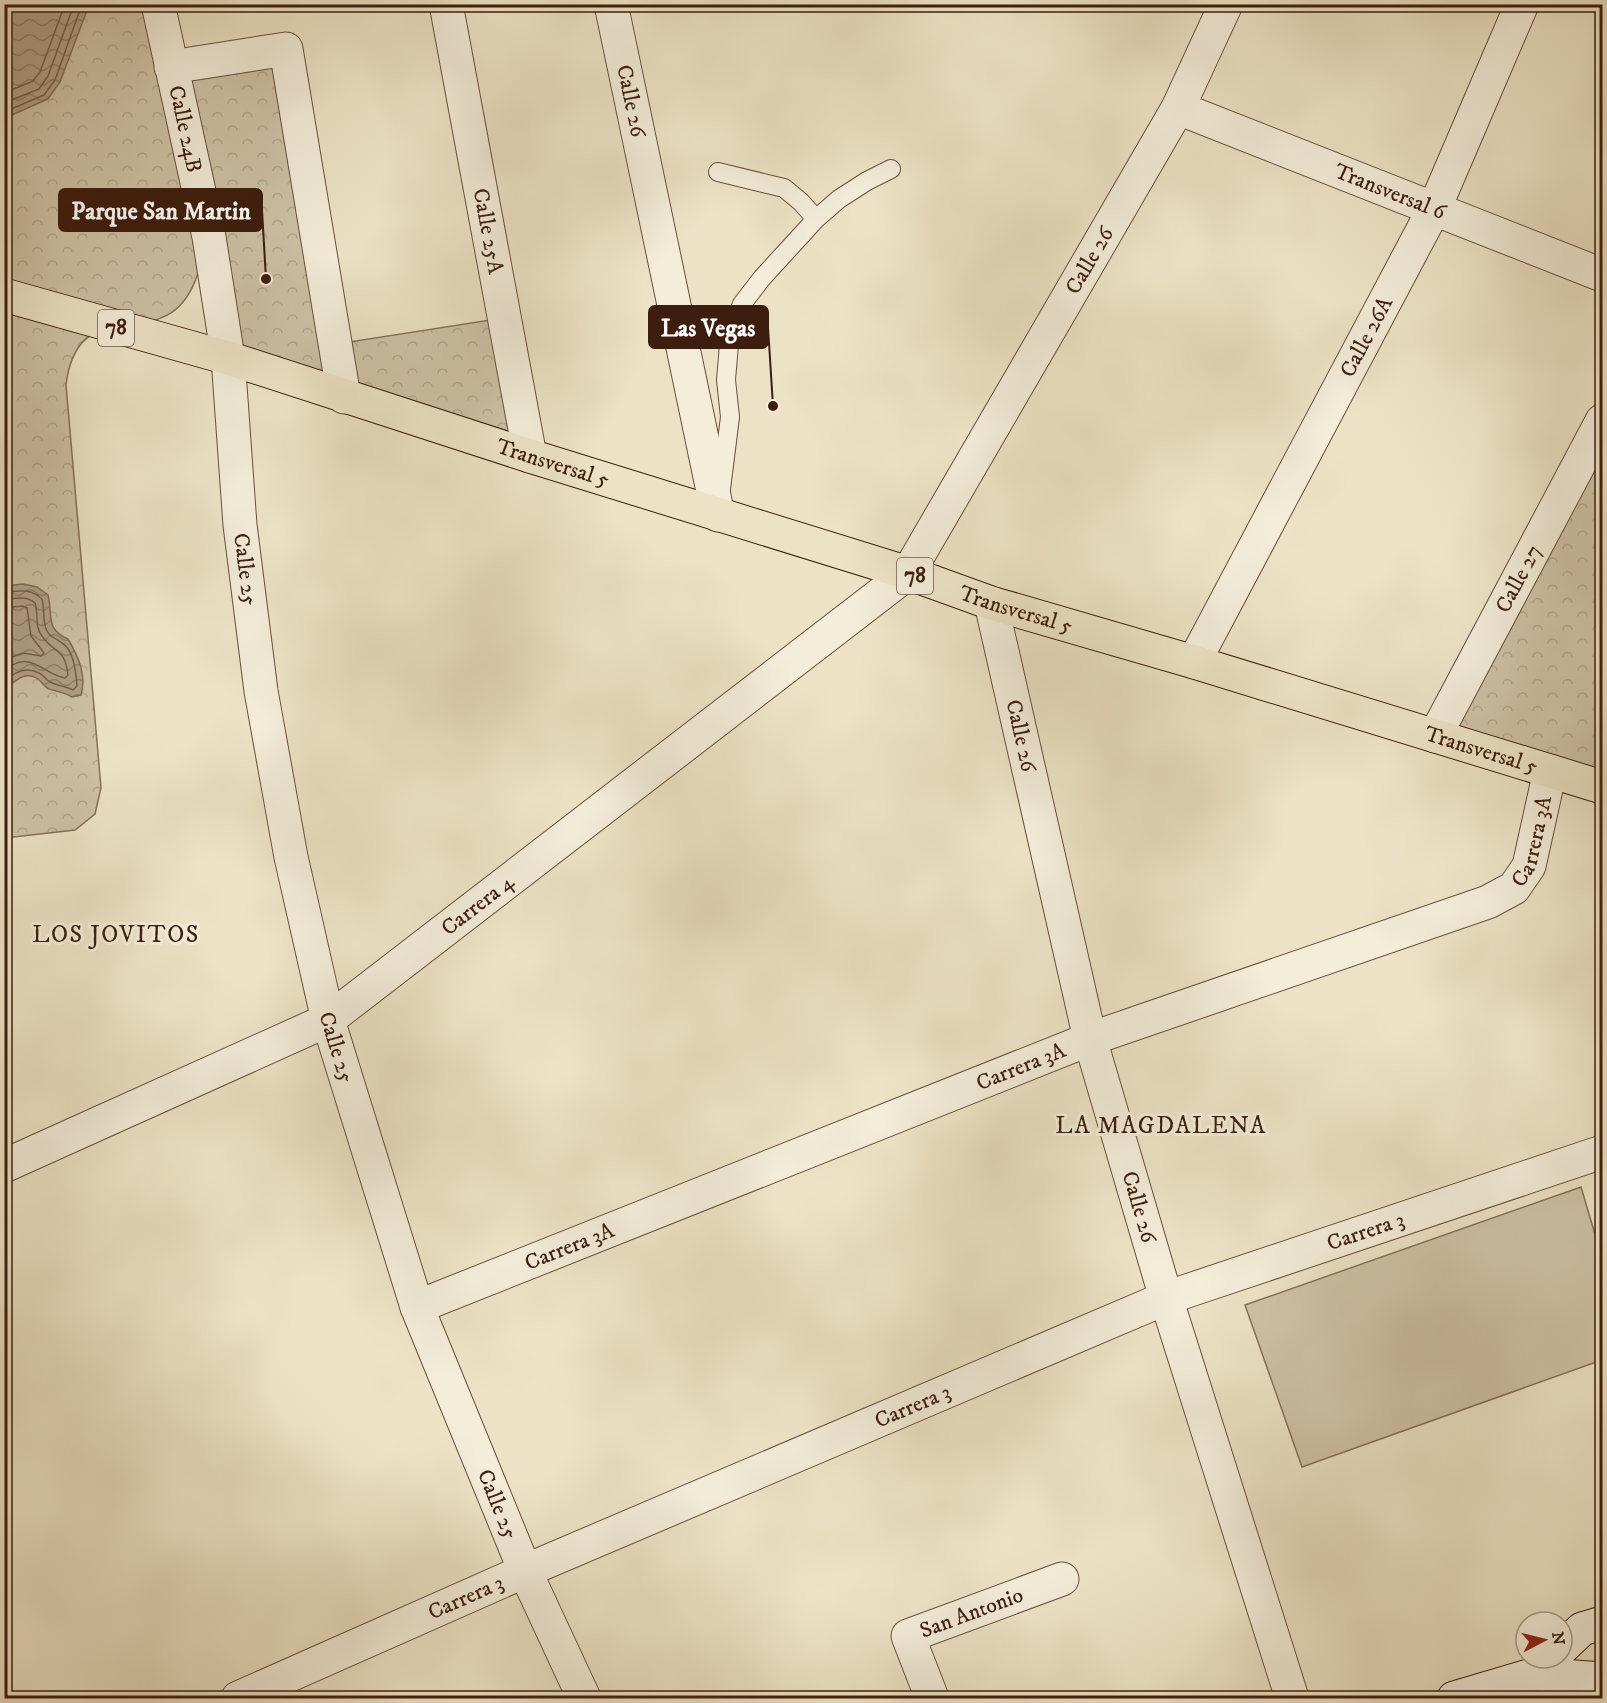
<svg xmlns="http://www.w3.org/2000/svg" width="1607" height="1703" viewBox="0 0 1607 1703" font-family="'IM FELL DW Pica',serif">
	<defs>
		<pattern id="park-crowns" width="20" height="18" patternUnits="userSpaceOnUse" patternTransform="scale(1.5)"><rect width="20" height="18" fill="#cec2a7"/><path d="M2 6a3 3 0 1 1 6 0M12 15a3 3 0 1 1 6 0" fill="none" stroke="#b2a68f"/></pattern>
		<pattern id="water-waves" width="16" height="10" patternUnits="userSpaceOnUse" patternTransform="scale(1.5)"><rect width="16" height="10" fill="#b0a087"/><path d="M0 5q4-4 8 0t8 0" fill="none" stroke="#90826d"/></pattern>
	</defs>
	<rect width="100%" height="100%" fill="#ece3c6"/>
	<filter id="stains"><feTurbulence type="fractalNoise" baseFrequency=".00333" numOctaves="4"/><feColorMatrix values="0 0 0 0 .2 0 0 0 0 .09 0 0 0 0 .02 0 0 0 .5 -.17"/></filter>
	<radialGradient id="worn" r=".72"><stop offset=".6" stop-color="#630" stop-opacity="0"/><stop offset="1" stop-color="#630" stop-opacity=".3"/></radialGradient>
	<!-- green -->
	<path fill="#cec2a7" stroke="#86705a" stroke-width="1.5" d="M 1581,1187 L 1602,1258 L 1602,1360 L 1302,1467 L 1245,1305 Z"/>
	<!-- park -->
	<path fill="url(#park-crowns)" stroke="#86705a" stroke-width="1.5" d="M 4,5 L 158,5 L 172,67 L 286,49 L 337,344 L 503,318 L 528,450 L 216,359 L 198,273 C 183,319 159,320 116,329 C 109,331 100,331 93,334 C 75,343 68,367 66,385 L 101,788 L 95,814 L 75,830 L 5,838 Z
		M 1602,421 L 1602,787 L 1435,736 Z"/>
	<!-- water -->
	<path fill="url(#water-waves)" stroke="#826c57" stroke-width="1.5" d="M 5,4 L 89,5 L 60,82 L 48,99 L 5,118 Z
		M 23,584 L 37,587 L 48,595 C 53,616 45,629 68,639 C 78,656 87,675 81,695 L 72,697 C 64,692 58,692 49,689 C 44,687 43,683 38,679 C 25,670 14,682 5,689 L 5,586 Z"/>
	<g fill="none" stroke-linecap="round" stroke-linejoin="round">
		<!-- shore -->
		<path stroke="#765f4a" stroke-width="1.5" d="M 4,93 L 33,81 L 40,72 L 65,4
			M 4,103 L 39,89 L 48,76 L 74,4
			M 4,112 L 44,95 L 55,80 L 82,4
			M 4,592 C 20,591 30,588 42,599 C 45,609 42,622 47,631 C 50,637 57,639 62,643 C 74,650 76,673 77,686 L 73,690 C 66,686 58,686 50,682 C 46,680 44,675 39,673 C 26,666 14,672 4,682
			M 4,599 C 16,599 26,595 35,603 C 39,614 34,626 42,636 C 54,654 65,647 68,675 L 65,678 C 42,674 31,648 4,671
			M 4,608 L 22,606 L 27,608 L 31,636 L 44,653 L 41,656 L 23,653 L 4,660"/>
		<defs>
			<path id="lane" d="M 718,172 L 784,188 L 801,202 L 816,219
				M 721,489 L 730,417 L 726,380 L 730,333 L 742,304 L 762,278 L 816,219 L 839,199 L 867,181 L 891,169"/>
			<g id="street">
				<path id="s1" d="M 158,4 L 209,237 L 228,358 L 240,525 L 261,691 L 291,857 L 328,1020 L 417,1307 L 525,1571 L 584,1698"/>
				<path id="s2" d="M 446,4 L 530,456"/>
				<path id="s3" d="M 611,4 L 718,515"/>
				<path d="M 171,67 L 286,49 L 344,397"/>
				<path id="s4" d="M 1178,108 L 1602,275"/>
				<path id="s5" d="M 991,603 L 1090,1039 L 1166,1298 L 1292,1698"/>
				<path id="s6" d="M 1194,662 L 1435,207 L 1522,4"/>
				<path id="s7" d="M 1435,736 L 1602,421"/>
				<path id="s8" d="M 4,1166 L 328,1020 L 908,573 L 1178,108 L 1226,4"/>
				<path id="s9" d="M 417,1307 L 1090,1039 L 1488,902 L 1514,888 L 1529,866 L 1550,771"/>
				<path id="s10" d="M 238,1698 L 525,1571 L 1166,1298 L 1602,1152"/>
				<path id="s11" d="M 932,1698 L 908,1636 L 1062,1579"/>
			</g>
			<path id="secondary" d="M 1562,1648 L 1582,1629 L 1602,1623
				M 1454,1698 L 1535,1674 L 1602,1679"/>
			<g id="highway">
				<path id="s12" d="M 4,295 L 228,358 L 530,456 L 908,573 L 991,603 L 1194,662 L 1602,787"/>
			</g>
		</defs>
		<!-- lane casing -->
		<use href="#lane" stroke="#694f3c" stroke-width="20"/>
		<!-- street casing -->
		<use href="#street" stroke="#694f3c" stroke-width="35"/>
		<!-- secondary casing -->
		<use href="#secondary" stroke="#3d1e0e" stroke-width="35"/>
		<!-- highway casing -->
		<use href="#highway" stroke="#3d1e0e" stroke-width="35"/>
		<!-- lane -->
		<use href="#lane" stroke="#f3edda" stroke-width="18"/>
		<!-- street -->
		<use href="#street" stroke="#f3edda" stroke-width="33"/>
		<!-- secondary -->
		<use href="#secondary" stroke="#f3edda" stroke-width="33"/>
		<!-- highway -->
		<use href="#highway" stroke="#ece3c6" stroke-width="33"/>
	</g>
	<g text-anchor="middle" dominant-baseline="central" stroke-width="6" stroke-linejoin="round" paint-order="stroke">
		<!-- shield labels -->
		<g fill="#f3edda" stroke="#745c4b" stroke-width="1.5">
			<rect x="98" y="310" width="36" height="36" rx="4.5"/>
			<rect x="897" y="558" width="36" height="36" rx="4.5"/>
		</g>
		<g font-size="21" font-weight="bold" fill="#3d1e0e">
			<text x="116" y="328">78</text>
			<text x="915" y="576">78</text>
		</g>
		<!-- street labels -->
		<g font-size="22" fill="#3d1e0e" stroke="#f3edda">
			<text stroke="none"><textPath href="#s3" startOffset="99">Calle 26</textPath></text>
			<text stroke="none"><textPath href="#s1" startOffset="128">Calle 24B</textPath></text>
			<text stroke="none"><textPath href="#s4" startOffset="228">Transversal 6</textPath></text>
			<text stroke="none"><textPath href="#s2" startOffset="231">Calle 25A</textPath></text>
			<text stroke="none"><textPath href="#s8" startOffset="1449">Calle 26</textPath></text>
			<text stroke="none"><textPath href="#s6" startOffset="368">Calle 26A</textPath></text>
			<text stroke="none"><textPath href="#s12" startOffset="574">Transversal 5</textPath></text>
			<text stroke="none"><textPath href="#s1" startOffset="573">Calle 25</textPath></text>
			<text stroke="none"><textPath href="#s7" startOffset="178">Calle 27</textPath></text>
			<text stroke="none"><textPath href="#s12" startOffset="1060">Transversal 5</textPath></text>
			<text stroke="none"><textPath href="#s5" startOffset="136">Calle 26</textPath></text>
			<text stroke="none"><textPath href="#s12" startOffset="1546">Transversal 5</textPath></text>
			<text stroke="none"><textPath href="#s9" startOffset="1226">Carrera 3A</textPath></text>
			<text stroke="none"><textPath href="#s8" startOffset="544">Carrera 4</textPath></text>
			<text stroke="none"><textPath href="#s1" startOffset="1060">Calle 25</textPath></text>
			<text stroke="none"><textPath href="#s9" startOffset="650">Carrera 3A</textPath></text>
			<text stroke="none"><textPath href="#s5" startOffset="622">Calle 26</textPath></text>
			<text stroke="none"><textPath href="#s10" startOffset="1221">Carrera 3</textPath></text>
			<text stroke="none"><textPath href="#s9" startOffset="164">Carrera 3A</textPath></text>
			<text stroke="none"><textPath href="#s10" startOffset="735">Carrera 3</textPath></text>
			<text stroke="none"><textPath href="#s1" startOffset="1545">Calle 25</textPath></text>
			<text stroke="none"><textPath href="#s10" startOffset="249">Carrera 3</textPath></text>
			<text stroke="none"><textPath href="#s11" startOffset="134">San Antonio</textPath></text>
		</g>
		<!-- neighbourhood labels -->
		<g font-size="24" letter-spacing="1.5" fill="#3d1e0e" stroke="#f3edda">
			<text x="116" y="935">LOS JOVITOS</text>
			<text x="1161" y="1126">LA MAGDALENA</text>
		</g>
	</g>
	<!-- callouts -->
	<path fill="none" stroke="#3d1e0e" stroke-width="2" d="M266 279L262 210M773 406L768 327"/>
	<g fill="#3d1e0e" stroke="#f3edda" stroke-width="2">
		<circle cx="266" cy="279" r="6"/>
		<circle cx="773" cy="406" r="6"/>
	</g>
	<g fill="#3d1e0e" stroke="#3d1e0e" stroke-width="2">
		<rect x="59" y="189" width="203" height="42" rx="6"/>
		<rect x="649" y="306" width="119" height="42" rx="6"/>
	</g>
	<g font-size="24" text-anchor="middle" font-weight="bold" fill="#fff">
		<text x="161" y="219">Parque San Martin</text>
		<text x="708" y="336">Las Vegas</text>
	</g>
	<!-- margin -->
	<rect width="1607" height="1703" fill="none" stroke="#ece3c6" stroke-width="24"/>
	<rect x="6" y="6" width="1595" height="1691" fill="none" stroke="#3d1e0e" stroke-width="3"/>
	<rect x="12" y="12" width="1583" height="1679" fill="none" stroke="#3d1e0e" stroke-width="1.5"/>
	<!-- north arrow -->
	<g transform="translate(1544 1640) rotate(83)"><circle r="28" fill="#f3edda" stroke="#aa9a88" stroke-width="1.5"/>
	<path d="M0-4.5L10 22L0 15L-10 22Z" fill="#8f2418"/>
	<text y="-9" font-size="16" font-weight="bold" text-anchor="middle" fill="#3d1e0e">N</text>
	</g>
	<rect width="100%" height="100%" filter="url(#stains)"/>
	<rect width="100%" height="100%" fill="url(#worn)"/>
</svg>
